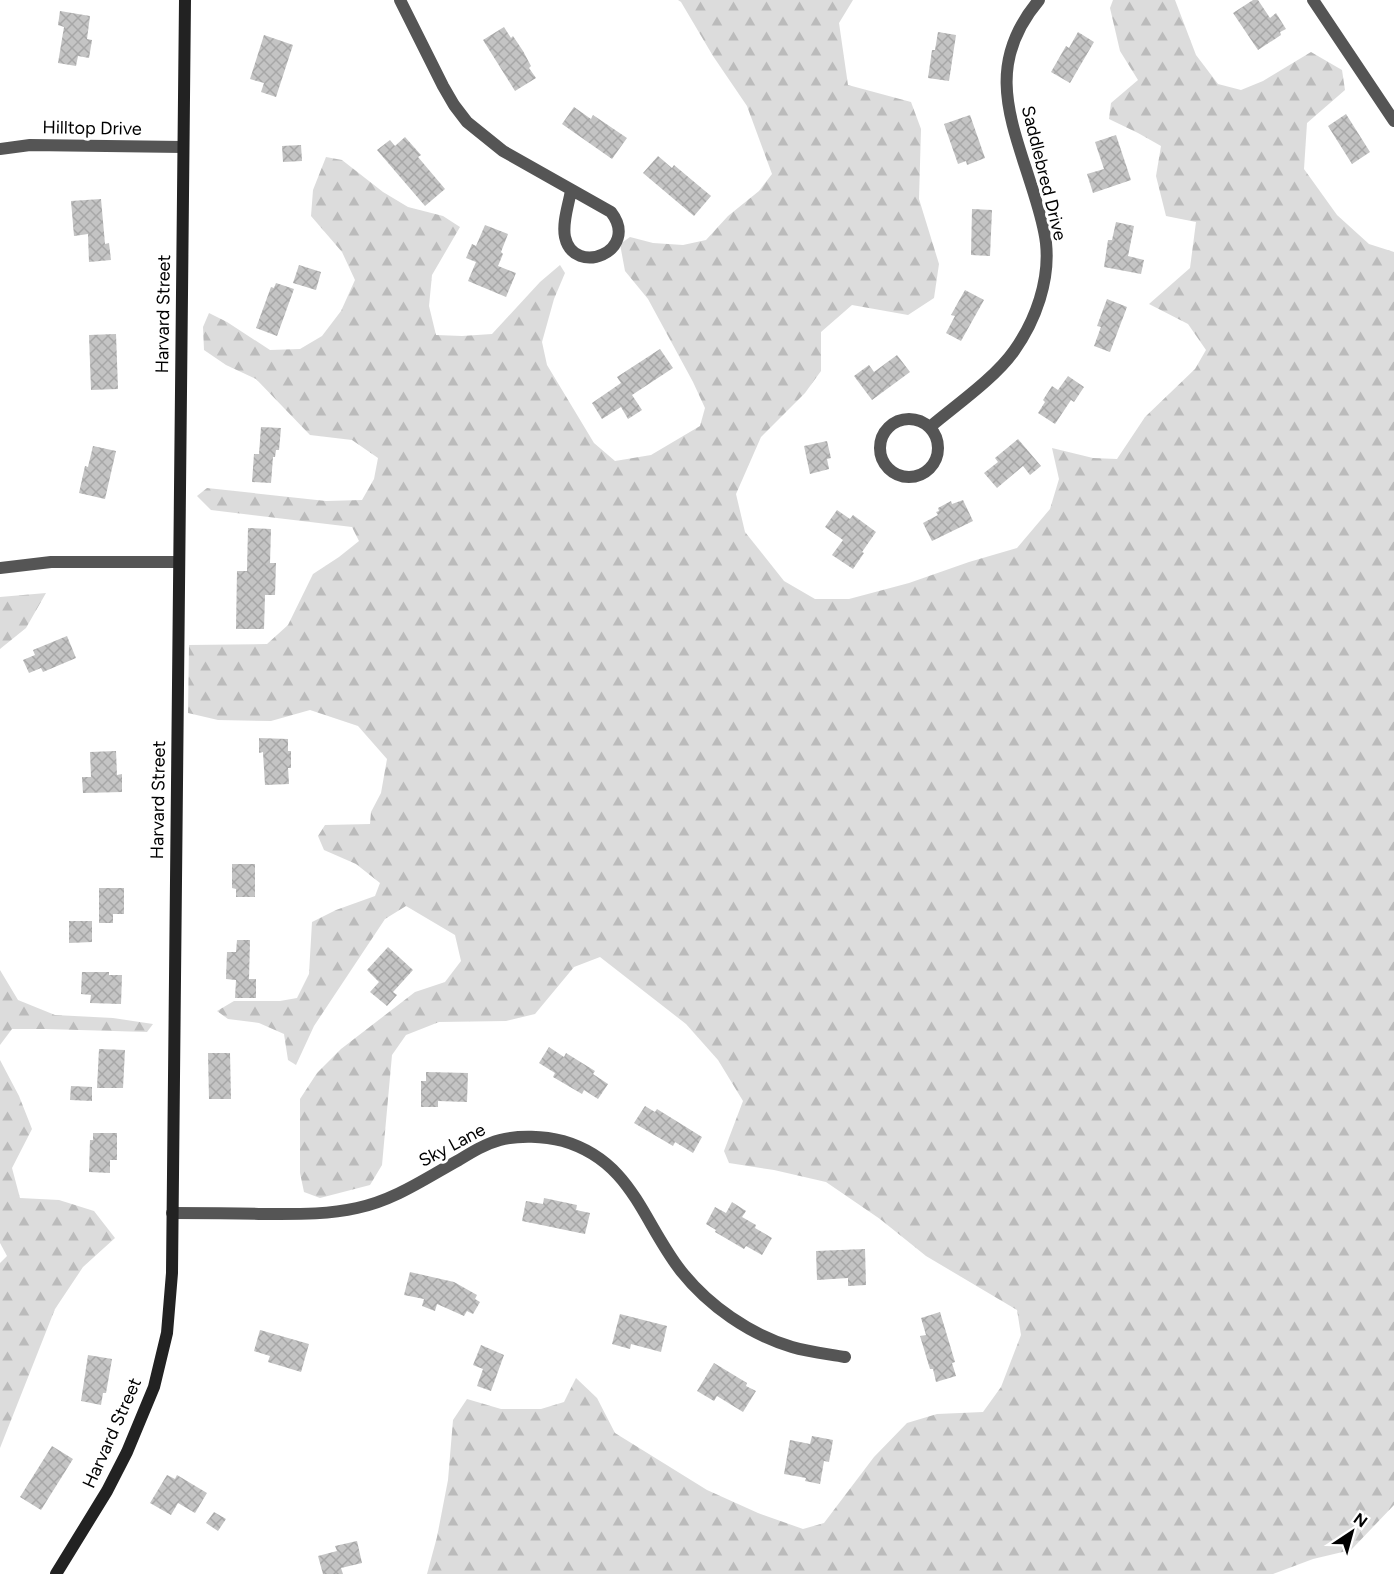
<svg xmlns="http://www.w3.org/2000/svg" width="1394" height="1574" viewBox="0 0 1394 1574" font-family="Figtree,sans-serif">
	<defs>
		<pattern id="forest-firs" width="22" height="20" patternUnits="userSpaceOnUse" patternTransform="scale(1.5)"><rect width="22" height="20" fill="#dcdcdc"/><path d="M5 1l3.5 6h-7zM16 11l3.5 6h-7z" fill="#bbb"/></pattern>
		<pattern id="building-cross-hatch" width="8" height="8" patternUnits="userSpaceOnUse" patternTransform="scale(1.5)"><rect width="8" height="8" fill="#c4c4c4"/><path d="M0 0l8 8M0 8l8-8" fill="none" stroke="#a7a7a7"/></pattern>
	</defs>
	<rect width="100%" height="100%" fill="#fff"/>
	<!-- forest -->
	<path fill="url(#forest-firs)" d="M 678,0 L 853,0 L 839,23 L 848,85 L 911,102 L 921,129 L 919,199 L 939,264 L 934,298 L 908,315 L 852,305 L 821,332 L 821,371 L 805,393 L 761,437 L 736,494 L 745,532 L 784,581 L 815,599 L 849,599 L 909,583 L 969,562 L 1017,548 L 1050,509 L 1059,479 L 1052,448 L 1093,458 L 1117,459 L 1145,417 L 1195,369 L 1206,350 L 1188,324 L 1149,304 L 1190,268 L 1196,222 L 1166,216 L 1156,176 L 1161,146 L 1138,133 L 1109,119 L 1111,103 L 1138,80 L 1120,51 L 1110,8 L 1113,0 L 1175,0 L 1196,55 L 1218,84 L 1241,90 L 1263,81 L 1311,52 L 1342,70 L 1345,90 L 1307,123 L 1304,169 L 1337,215 L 1369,244 L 1394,252 L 1394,1505 L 1351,1550 L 1313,1559 L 1273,1574 L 427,1574 L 437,1537 L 448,1480 L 453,1420 L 467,1399 L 501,1409 L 541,1409 L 564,1402 L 576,1378 L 597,1398 L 615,1433 L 707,1490 L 758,1513 L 803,1529 L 824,1523 L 874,1457 L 907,1423 L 937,1414 L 983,1412 L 1001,1387 L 1021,1335 L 1017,1310 L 926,1256 L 880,1219 L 826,1182 L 774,1170 L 729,1163 L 724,1151 L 743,1101 L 718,1060 L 686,1024 L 600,957 L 574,967 L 535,1014 L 506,1021 L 439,1022 L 406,1035 L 392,1055 L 382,1165 L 370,1185 L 320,1198 L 304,1192 L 300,1173 L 300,1099 L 317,1073 L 341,1049 L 415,992 L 445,982 L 461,961 L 455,935 L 406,906 L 385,919 L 314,1026 L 296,1065 L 288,1060 L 284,1034 L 259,1023 L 228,1019 L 217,1011 L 234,1001 L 280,1001 L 297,998 L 309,974 L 312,922 L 336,910 L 375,896 L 380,883 L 356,864 L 324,850 L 318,836 L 325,825 L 370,824 L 371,812 L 381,793 L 387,759 L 358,726 L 310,710 L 271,721 L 218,720 L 188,713 L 189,645 L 267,644 L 288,625 L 313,574 L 339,557 L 359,541 L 352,527 L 211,510 L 197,496 L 207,488 L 326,501 L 362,500 L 374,479 L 378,458 L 352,440 L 310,435 L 256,379 L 226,365 L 204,350 L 203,327 L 209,313 L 227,322 L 270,350 L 300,349 L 322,336 L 341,311 L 355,280 L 342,252 L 311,216 L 313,190 L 326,157 L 342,160 L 383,192 L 408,207 L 443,216 L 460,227 L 432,275 L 429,306 L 436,335 L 462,336 L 492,334 L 540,282 L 560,265 L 565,273 L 554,299 L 542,342 L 547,365 L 594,443 L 615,461 L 651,455 L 700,426 L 705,408 L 693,382 L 648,299 L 625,271 L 620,244 L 630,237 L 653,243 L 683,245 L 706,240 L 728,216 L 759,191 L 772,174 L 747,106 L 713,56 L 681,2 Z
		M 46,593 L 26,628 L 0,649 L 0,597 Z
		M 0,970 L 18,1000 L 55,1015 L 113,1018 L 153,1024 L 147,1032 L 46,1029 L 12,1029 L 0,1045 Z
		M 0,1060 L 19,1096 L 32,1129 L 12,1168 L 20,1198 L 59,1200 L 94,1211 L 115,1238 L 83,1267 L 55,1309 L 0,1448 L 0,1263 L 7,1256 L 0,1243 Z"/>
	<!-- building -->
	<path fill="url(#building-cross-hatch)" d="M 1253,0 L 1258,0 L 1270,18 L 1276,13 L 1286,29 L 1280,32 L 1281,35 L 1258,50 L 1233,13 Z
		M 60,11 L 90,16 L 87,39 L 92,40 L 89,58 L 78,56 L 76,66 L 58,63 L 64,27 L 58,25 Z
		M 504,27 L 511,38 L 513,36 L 523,51 L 531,66 L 529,68 L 536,78 L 515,91 L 483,40 Z
		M 938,32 L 956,35 L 949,81 L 928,78 L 932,50 L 935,50 Z
		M 1078,32 L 1094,42 L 1070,83 L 1051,72 L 1066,46 L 1069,48 Z
		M 264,35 L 293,45 L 276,97 L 261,92 L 264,83 L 250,79 Z
		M 574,107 L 591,119 L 593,115 L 627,138 L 612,159 L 562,124 Z
		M 1346,114 L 1370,152 L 1352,164 L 1328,126 Z
		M 970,115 L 985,158 L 967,165 L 966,161 L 958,164 L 944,124 Z
		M 1116,135 L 1131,180 L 1093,193 L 1087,174 L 1104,169 L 1095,142 Z
		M 405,137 L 421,155 L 418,157 L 445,189 L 425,206 L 377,150 L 390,140 L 395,146 Z
		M 301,145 L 302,161 L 283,162 L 282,146 Z
		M 658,156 L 672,168 L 674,165 L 711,196 L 694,216 L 643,173 Z
		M 101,199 L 105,244 L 109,243 L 111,260 L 89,262 L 88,234 L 74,236 L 71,201 Z
		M 972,209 L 992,210 L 990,256 L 971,255 Z
		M 1116,222 L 1134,226 L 1128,256 L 1144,260 L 1141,274 L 1104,267 L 1108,240 L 1112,240 Z
		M 485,225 L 508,234 L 501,252 L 503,254 L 498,266 L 516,273 L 506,297 L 468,281 L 476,262 L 466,258 L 472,244 L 476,246 Z
		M 299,265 L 321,272 L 316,290 L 293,283 Z
		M 276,283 L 294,289 L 277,336 L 256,328 L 271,287 L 274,288 Z
		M 965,290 L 984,300 L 961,341 L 946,333 L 955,316 L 951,315 Z
		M 1107,299 L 1127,307 L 1110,352 L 1094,346 L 1101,327 L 1097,326 Z
		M 116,334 L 118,389 L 91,390 L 89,335 Z
		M 660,349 L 673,368 L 632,395 L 642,410 L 628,419 L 621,407 L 602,419 L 592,403 L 621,383 L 617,377 Z
		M 897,355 L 910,372 L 872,400 L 854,376 L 869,365 L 874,372 Z
		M 1068,376 L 1084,387 L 1074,402 L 1071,400 L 1055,424 L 1038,413 L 1045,402 L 1043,400 L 1052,386 L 1058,390 Z
		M 261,427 L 281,428 L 279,450 L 276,450 L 275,457 L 273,457 L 271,483 L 252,482 L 254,454 L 259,454 Z
		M 1018,439 L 1041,466 L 1030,475 L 1023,466 L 997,488 L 984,473 L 998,462 L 995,458 Z
		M 827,441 L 831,458 L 827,459 L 829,469 L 810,474 L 804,446 Z
		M 93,446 L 116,451 L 105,499 L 79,493 L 85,466 L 88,467 Z
		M 963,500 L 973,521 L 932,541 L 923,523 L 938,515 L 936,512 L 939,511 L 938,508 L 951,501 L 952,504 Z
		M 837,510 L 850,519 L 853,515 L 876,532 L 862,552 L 864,553 L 853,569 L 832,555 L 843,540 L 825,527 Z
		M 248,528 L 271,529 L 270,563 L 276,563 L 275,595 L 265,595 L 264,629 L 236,629 L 237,571 L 247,571 Z
		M 67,636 L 76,658 L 43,672 L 41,668 L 29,673 L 23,660 L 35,655 L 33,650 Z
		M 259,738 L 288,739 L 288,751 L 291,751 L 291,768 L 288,768 L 289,784 L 265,785 L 263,752 L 259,753 Z
		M 116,751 L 117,775 L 122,774 L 122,792 L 83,793 L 82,777 L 91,777 L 90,752 Z
		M 232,864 L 255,864 L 255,897 L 236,897 L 236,889 L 232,888 Z
		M 99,888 L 124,888 L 124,914 L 113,914 L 113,923 L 99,923 Z
		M 69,921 L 92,921 L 92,942 L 69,943 Z
		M 237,940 L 250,940 L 249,979 L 256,979 L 256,998 L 235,998 L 236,980 L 226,979 L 227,952 L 236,952 Z
		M 388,947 L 413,970 L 393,992 L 397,995 L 387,1006 L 370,992 L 379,982 L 367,970 Z
		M 82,972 L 109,972 L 109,975 L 122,975 L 121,1004 L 90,1003 L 91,995 L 81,994 Z
		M 549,1047 L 564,1057 L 566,1053 L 595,1071 L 593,1074 L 608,1084 L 598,1099 L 584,1090 L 582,1094 L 553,1077 L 555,1073 L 539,1063 Z
		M 99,1049 L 125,1050 L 123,1088 L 97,1088 Z
		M 208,1053 L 230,1053 L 231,1099 L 209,1099 Z
		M 426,1072 L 468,1073 L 467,1102 L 438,1101 L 438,1107 L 421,1107 L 421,1081 L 426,1081 Z
		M 71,1086 L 92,1087 L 92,1101 L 70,1100 Z
		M 645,1106 L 655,1112 L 657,1109 L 702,1137 L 693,1153 L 675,1142 L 673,1146 L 634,1123 Z
		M 93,1133 L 117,1133 L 117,1160 L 110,1160 L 110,1173 L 89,1172 L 90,1140 L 93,1140 Z
		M 544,1198 L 577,1205 L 576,1210 L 590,1213 L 585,1234 L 522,1221 L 526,1201 L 543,1204 Z
		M 732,1202 L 746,1211 L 742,1217 L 756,1225 L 755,1228 L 772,1238 L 762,1255 L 746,1246 L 744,1249 L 715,1232 L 716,1230 L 706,1224 L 715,1207 L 726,1213 Z
		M 865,1249 L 866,1285 L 848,1286 L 848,1278 L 817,1280 L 816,1251 Z
		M 410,1272 L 454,1282 L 477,1295 L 475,1299 L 480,1302 L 473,1314 L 467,1311 L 464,1316 L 437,1304 L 435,1311 L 422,1306 L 424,1299 L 404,1295 Z
		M 940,1312 L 955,1362 L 952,1363 L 956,1376 L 936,1382 L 933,1369 L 930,1369 L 920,1336 L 926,1335 L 921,1318 Z
		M 620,1314 L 667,1326 L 661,1352 L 631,1344 L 630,1349 L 612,1344 Z
		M 260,1330 L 309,1344 L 301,1372 L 268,1362 L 270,1356 L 254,1351 Z
		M 481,1345 L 504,1355 L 491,1391 L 477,1386 L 483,1369 L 473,1365 Z
		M 88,1355 L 112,1359 L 106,1393 L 103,1393 L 101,1405 L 81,1401 Z
		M 714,1363 L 747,1383 L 746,1386 L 756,1391 L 743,1412 L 717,1396 L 714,1401 L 697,1391 Z
		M 812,1436 L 833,1440 L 829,1462 L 824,1461 L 820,1484 L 805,1481 L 806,1478 L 784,1474 L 790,1440 L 810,1444 Z
		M 52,1446 L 73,1459 L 41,1510 L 20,1497 Z
		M 167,1475 L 175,1479 L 177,1475 L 207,1493 L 195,1513 L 178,1503 L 171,1515 L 150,1503 Z
		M 214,1512 L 226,1519 L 218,1531 L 206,1523 Z
		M 357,1541 L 362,1563 L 341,1568 L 343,1574 L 323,1574 L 318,1556 L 337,1551 L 335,1546 Z"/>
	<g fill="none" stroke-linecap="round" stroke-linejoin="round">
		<!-- minor -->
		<path stroke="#555" stroke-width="12" d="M 400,0 L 443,86 L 454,105 L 467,122 L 503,151 L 611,212 C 641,251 574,278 565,237 C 562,222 569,204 571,190
			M 1313,0 L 1394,121
			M 0,149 L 30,145 L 183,147
			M880 448a29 29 0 1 1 58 0a29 29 0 1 1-58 0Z
			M 930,427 C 956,405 995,378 1014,351 C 1036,320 1050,280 1046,243 C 1044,226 1039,210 1034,194 C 1012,122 983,66 1039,0
			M 0,568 L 51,562 L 179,562
			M 172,1213 C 202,1213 233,1213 263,1214 C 295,1214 326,1215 357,1208 C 395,1200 426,1178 459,1160 C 472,1152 485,1144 500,1140 C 519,1135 544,1136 563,1141 C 632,1161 642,1221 681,1271 C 709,1306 749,1334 792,1347 C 809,1352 828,1354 845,1357"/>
		<!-- secondary -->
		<path stroke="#222" stroke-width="12" d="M 56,1574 L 107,1491 L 127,1452 L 154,1387 L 167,1333 L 172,1273 L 185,0"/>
	</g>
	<g text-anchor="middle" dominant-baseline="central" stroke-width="6" stroke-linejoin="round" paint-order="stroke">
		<!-- street labels -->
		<g font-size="18" fill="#000" stroke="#fff">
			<text transform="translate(92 128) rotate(1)">Hilltop Drive</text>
			<text transform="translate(1044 173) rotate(76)">Saddlebred Drive</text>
			<text transform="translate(163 314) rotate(-89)">Harvard Street</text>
			<text transform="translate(158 800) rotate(-89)">Harvard Street</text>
			<text transform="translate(452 1145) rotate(-28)">Sky Lane</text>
			<text transform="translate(112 1433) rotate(-66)">Harvard Street</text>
		</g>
	</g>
	<!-- north arrow -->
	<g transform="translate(1352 1532) rotate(36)" stroke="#ffffff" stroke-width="4.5" paint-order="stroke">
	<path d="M0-4.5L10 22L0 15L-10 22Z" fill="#000000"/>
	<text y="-9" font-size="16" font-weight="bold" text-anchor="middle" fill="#000000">N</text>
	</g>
</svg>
